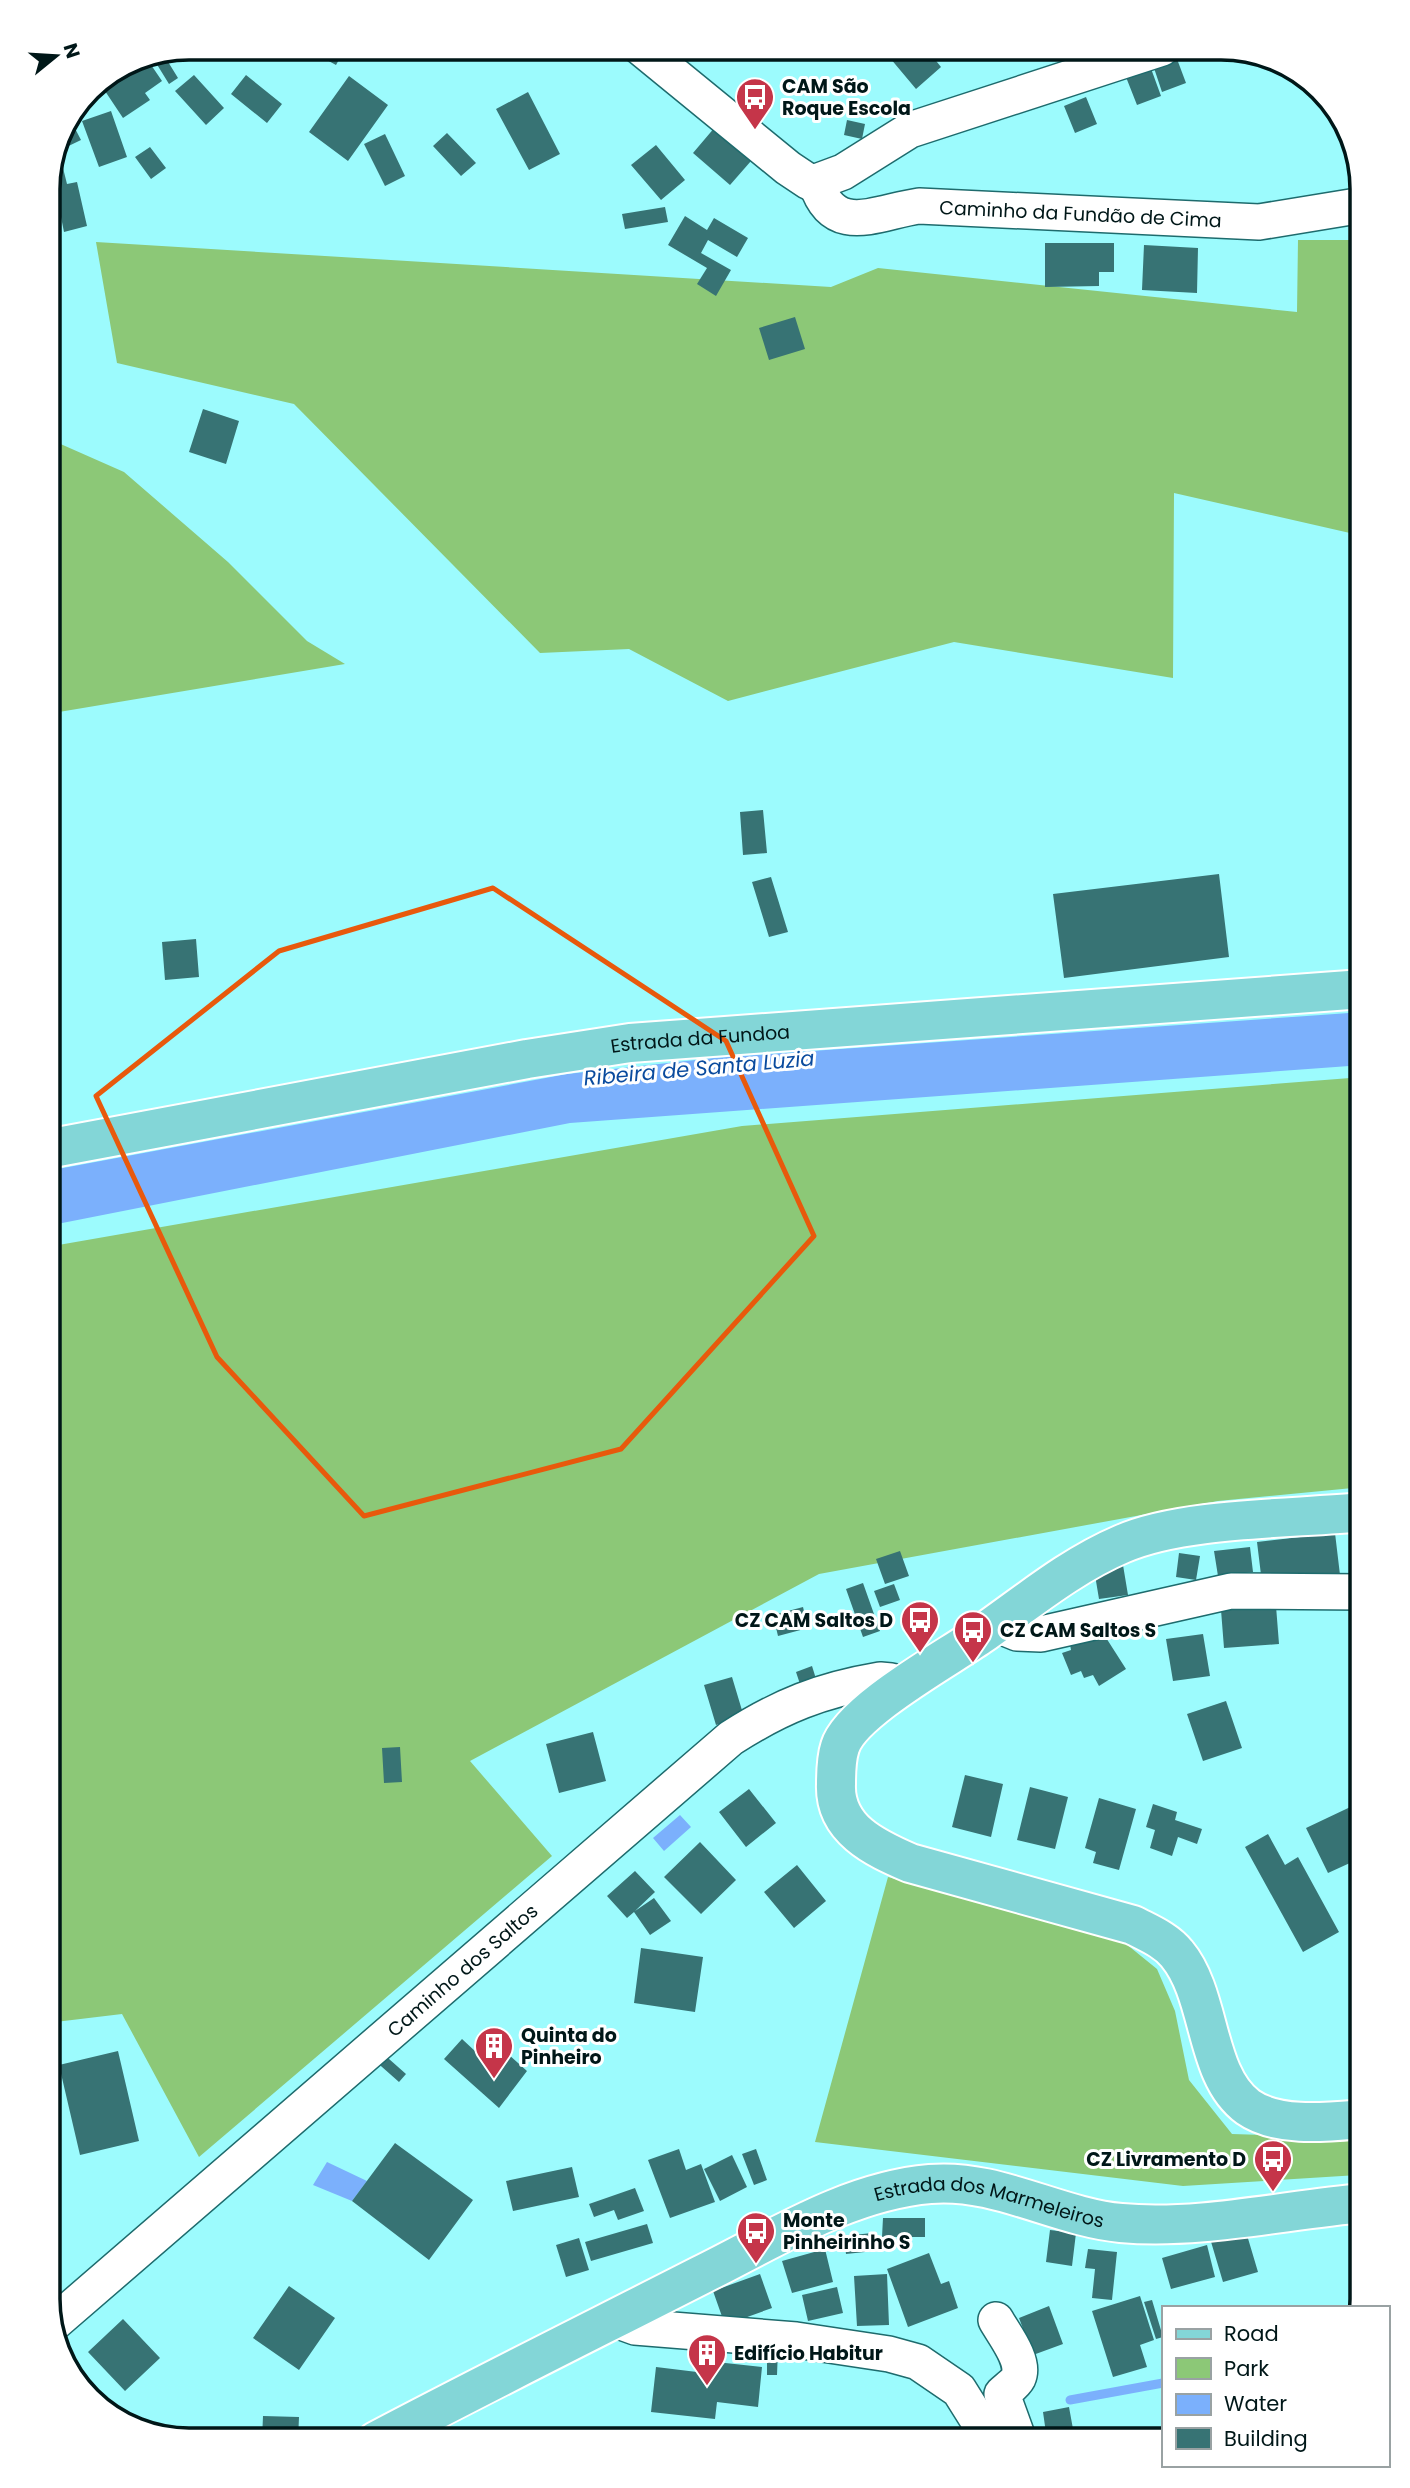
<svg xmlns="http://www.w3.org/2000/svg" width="1410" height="2488" viewBox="0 0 1410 2488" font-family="Poppins,sans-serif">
	<rect width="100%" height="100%" fill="#9cfbfd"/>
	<!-- green -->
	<path fill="#8cc877" d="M 1298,240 L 1363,240 L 1363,536 L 1174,493 L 1173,678 L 954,642 L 728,701 L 629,649 L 540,653 L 294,404 L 117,363 L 96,242 L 831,287 L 878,268 L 1297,312 Z
		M 47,438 L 124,472 L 228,562 L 307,641 L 345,664 L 47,714 Z
		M 1363,1077 L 1363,1487 L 1218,1501 L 819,1574 L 470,1761 L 552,1856 L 199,2157 L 122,2014 L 47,2023 L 47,1247 L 742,1126 Z
		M 888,1877 L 1120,1939 L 1157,1969 L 1175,2011 L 1189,2080 L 1232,2134 L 1357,2138 L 1358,2175 L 1183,2186 L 815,2142 Z"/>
	<!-- water -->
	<path fill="#7bb0fc" d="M 1363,1012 L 1363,1065 L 570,1123 L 47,1226 L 47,1171 L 567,1074 L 714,1058 Z
		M 680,1815 L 691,1827 L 664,1851 L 653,1838 Z
		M 327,2162 L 367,2181 L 352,2201 L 313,2185 Z"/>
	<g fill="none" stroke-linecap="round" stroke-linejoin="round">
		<!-- stream -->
		<path stroke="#7bb0fc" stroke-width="9" d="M 1070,2400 L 1163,2383"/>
	</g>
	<!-- building -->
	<path fill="#377374" d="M 303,47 L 346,47 L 336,65 Z
		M 903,47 L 925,47 L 941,67 L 916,89 L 890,58 Z
		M 162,52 L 178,78 L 169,84 L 153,58 Z
		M 145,56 L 162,81 L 145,93 L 150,100 L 123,118 L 99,82 L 133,59 L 135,63 Z
		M 1177,59 L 1186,83 L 1162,92 L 1154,68 Z
		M 1149,63 L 1161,96 L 1137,105 L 1124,72 Z
		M 194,75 L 224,108 L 206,125 L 175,91 Z
		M 246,75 L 282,104 L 267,123 L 231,94 Z
		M 349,76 L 388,105 L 348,161 L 309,132 Z
		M 528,92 L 560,154 L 529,170 L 496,109 Z
		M 1086,97 L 1097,124 L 1075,133 L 1064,106 Z
		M 111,111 L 127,157 L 99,167 L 82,121 Z
		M 69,117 L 81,140 L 54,153 L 58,134 Z
		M 721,120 L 758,153 L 730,185 L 693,153 Z
		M 847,120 L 865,124 L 862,139 L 844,135 Z
		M 447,133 L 476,163 L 461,176 L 433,146 Z
		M 385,134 L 405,176 L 385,186 L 364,144 Z
		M 656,145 L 685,180 L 661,200 L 631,165 Z
		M 150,147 L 166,168 L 151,179 L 135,157 Z
		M 62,164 L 67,184 L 77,182 L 87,226 L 64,232 L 61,217 L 48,220 L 51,167 Z
		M 665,207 L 668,222 L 625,229 L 622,214 Z
		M 685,216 L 707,230 L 714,218 L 748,238 L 737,257 L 708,240 L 701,253 L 731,270 L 716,296 L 697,284 L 707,268 L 668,245 Z
		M 1045,243 L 1114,243 L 1114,272 L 1099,272 L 1099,286 L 1045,287 Z
		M 1144,245 L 1198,248 L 1197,293 L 1142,290 Z
		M 795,317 L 805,349 L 769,360 L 759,328 Z
		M 203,409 L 239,421 L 226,464 L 189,452 Z
		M 763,810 L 767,853 L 743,855 L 740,812 Z
		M 1219,874 L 1229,957 L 1064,978 L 1053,894 Z
		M 771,877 L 788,932 L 769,937 L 752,882 Z
		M 196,939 L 199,977 L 165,980 L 162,942 Z
		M 1335,1533 L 1340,1575 L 1262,1583 L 1257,1542 Z
		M 1250,1547 L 1253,1572 L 1218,1576 L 1214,1551 Z
		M 900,1551 L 909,1576 L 885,1584 L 876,1559 Z
		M 1179,1553 L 1200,1556 L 1196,1580 L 1176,1577 Z
		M 1123,1565 L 1128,1595 L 1099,1599 L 1094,1569 Z
		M 863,1583 L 880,1631 L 863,1637 L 846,1589 Z
		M 894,1584 L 900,1600 L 880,1607 L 874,1591 Z
		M 1276,1606 L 1279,1644 L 1224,1648 L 1221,1610 Z
		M 803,1607 L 808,1628 L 778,1636 L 773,1615 Z
		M 1103,1633 L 1126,1669 L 1099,1686 L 1093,1675 L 1084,1678 L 1081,1671 L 1071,1675 L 1062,1653 L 1071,1650 L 1069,1639 Z
		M 1203,1634 L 1210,1676 L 1173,1681 L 1166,1639 Z
		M 812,1666 L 817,1682 L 801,1687 L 796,1672 Z
		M 732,1677 L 744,1717 L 716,1725 L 704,1685 Z
		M 1226,1701 L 1242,1748 L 1203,1761 L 1187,1714 Z
		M 593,1732 L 606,1781 L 559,1793 L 546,1744 Z
		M 400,1747 L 402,1782 L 384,1783 L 382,1748 Z
		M 965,1775 L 1003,1784 L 991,1837 L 952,1827 Z
		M 1030,1787 L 1068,1797 L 1055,1849 L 1017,1840 Z
		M 749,1789 L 776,1823 L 746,1847 L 719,1812 Z
		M 1099,1798 L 1136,1809 L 1119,1870 L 1093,1863 L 1096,1852 L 1085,1848 Z
		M 1363,1801 L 1363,1857 L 1328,1873 L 1306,1828 Z
		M 1153,1804 L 1177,1812 L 1175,1820 L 1202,1829 L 1197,1844 L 1178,1837 L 1172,1856 L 1150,1848 L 1155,1830 L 1146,1827 Z
		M 1268,1834 L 1285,1865 L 1298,1857 L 1339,1932 L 1303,1952 L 1245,1847 Z
		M 700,1842 L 736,1880 L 701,1914 L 664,1877 Z
		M 797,1865 L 826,1901 L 794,1928 L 764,1892 Z
		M 635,1871 L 655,1892 L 635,1911 L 654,1898 L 671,1921 L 650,1935 L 634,1912 L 627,1918 L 607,1896 Z
		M 641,1948 L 703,1957 L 695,2012 L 634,2003 Z
		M 488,2036 L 527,2071 L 499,2108 L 444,2059 L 462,2039 L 476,2052 Z
		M 118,2051 L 139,2141 L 80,2155 L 59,2065 Z
		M 380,2051 L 406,2074 L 399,2082 L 373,2059 Z
		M 395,2143 L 473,2200 L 429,2260 L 352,2201 Z
		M 679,2149 L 686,2170 L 701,2164 L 715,2202 L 670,2218 L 648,2160 Z
		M 756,2149 L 767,2180 L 754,2185 L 742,2154 Z
		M 732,2155 L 747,2187 L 720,2201 L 704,2169 Z
		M 572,2167 L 579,2197 L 513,2211 L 506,2181 Z
		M 635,2188 L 644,2211 L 618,2220 L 614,2210 L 594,2217 L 589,2204 Z
		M 883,2218 L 925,2218 L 925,2237 L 882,2237 Z
		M 647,2224 L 653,2243 L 591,2261 L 585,2242 Z
		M 1244,2225 L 1258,2272 L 1223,2282 L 1209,2235 Z
		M 1050,2230 L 1076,2233 L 1072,2266 L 1046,2262 Z
		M 872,2233 L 874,2251 L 846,2254 L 844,2236 Z
		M 579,2238 L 589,2270 L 566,2277 L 556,2245 Z
		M 1207,2245 L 1215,2277 L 1171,2289 L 1162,2258 Z
		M 825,2249 L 833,2282 L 792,2293 L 782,2261 Z
		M 1088,2249 L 1117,2252 L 1112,2300 L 1092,2298 L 1095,2269 L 1085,2268 Z
		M 929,2253 L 941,2284 L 949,2281 L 958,2308 L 908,2327 L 887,2269 Z
		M 760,2274 L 772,2308 L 725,2325 L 713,2291 Z
		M 887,2274 L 889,2325 L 857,2326 L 854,2276 Z
		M 289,2286 L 335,2318 L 299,2370 L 253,2338 Z
		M 837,2287 L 843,2313 L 808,2321 L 802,2295 Z
		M 1140,2296 L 1154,2340 L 1140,2345 L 1147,2367 L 1113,2377 L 1092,2311 Z
		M 1152,2300 L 1163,2337 L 1156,2339 L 1144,2302 Z
		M 1049,2306 L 1063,2344 L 1033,2355 L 1019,2318 Z
		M 123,2319 L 160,2358 L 125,2391 L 88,2352 Z
		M 767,2349 L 778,2349 L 777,2375 L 767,2375 Z
		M 698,2360 L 762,2367 L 758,2407 L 717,2402 L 715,2419 L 651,2412 L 656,2367 L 697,2372 Z
		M 1069,2407 L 1073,2429 L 1046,2433 L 1043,2412 Z
		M 263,2416 L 299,2417 L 298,2440 L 262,2440 Z
		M 567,2434 L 668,2438 L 668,2441 L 566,2441 Z"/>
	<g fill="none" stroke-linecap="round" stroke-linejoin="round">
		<defs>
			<g id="minor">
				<path d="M 640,47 L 788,168 L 809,182 L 816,182 L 843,172 L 910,130 L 1162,48"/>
				<path id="s1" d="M 816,182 C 833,239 877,212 919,206 L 1259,222 L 1363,205"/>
				<path d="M 995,1624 L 1017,1633 L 1041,1634 L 1231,1591 L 1363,1592"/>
				<path d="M 613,2319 L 635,2327 L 796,2340 L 889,2354 L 918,2362 L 959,2390 L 991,2441"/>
				<path d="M 996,2320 C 1003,2333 1026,2361 1018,2378 C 1015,2384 1007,2389 1002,2394 L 1019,2441"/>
				<path id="s2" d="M 53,2324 L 731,1738 C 781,1706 821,1690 880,1680 L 891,1681 L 901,1688"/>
			</g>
			<g id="major">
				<path id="s3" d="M 47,1149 L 527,1059 L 630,1043 L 1363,989"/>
				<path d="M 1363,2119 C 1328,2122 1278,2128 1248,2107 C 1204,2075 1212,1996 1177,1954 C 1166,1940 1148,1933 1133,1925 L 910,1863 C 875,1848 834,1829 836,1784 C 836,1773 836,1759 840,1747 C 851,1711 946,1659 979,1636 C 1025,1604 1070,1566 1122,1544 C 1183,1517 1294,1519 1363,1512"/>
				<path id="s4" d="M 376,2441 C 484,2384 593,2330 701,2275 C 774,2239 848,2191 930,2184 C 996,2178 1057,2217 1121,2223 C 1200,2230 1284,2210 1363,2203"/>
			</g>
		</defs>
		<!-- minor casing -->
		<use href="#minor" stroke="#1e6b6d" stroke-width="38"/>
		<!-- major casing -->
		<use href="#major" stroke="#fff" stroke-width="42"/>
		<!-- minor -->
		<use href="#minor" stroke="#fff" stroke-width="35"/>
		<!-- major -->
		<use href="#major" stroke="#83d6d7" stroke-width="38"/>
	</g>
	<!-- marked area -->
	<path fill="none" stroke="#e8590c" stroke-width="5" stroke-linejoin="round" d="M 493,888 L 726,1041 L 814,1236 L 621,1449 L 364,1516 L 217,1357 L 96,1096 L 279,951 Z"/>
	<!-- icons -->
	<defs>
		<symbol id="bus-pin" viewBox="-11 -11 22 30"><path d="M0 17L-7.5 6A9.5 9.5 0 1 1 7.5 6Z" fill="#c53549" stroke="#fff"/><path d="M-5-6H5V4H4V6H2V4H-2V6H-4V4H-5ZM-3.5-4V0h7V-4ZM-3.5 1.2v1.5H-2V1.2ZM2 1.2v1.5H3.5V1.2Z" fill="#fff"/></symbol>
		<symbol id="building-pin" viewBox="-11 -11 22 30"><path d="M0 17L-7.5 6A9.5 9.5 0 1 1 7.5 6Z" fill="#c53549" stroke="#fff"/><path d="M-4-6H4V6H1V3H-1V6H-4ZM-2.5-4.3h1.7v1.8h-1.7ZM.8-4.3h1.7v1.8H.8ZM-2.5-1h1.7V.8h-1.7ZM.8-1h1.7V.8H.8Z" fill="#fff"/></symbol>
	</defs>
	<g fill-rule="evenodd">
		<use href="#bus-pin" x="733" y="75" width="44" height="60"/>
		<use href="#bus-pin" x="898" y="1598" width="44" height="60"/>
		<use href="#bus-pin" x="951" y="1608" width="44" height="60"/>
		<use href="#building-pin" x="472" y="2024" width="44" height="60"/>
		<use href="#bus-pin" x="1251" y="2137" width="44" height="60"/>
		<use href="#bus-pin" x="734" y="2209" width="44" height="60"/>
		<use href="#building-pin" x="685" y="2331" width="44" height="60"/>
	</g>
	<g text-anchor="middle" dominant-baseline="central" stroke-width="6" stroke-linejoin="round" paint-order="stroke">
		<!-- poi labels -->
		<g font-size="19" font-weight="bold" fill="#001718" stroke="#fff" text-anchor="start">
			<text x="782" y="86">CAM São<tspan x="782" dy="22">Roque Escola</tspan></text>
			<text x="893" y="1620" text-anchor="end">CZ CAM Saltos D</text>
			<text x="1000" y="1630">CZ CAM Saltos S</text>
			<text x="521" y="2035">Quinta do<tspan x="521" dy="22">Pinheiro</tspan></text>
			<text x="1246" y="2159" text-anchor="end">CZ Livramento D</text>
			<text x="783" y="2220">Monte<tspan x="783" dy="22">Pinheirinho S</tspan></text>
			<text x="734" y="2353">Edifício Habitur</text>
		</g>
		<!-- street labels -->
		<g font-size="19" fill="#001718" stroke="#fff">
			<text stroke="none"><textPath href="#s1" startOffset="284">Caminho da Fundão de Cima</textPath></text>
			<text stroke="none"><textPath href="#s3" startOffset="663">Estrada da Fundoa</textPath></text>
			<text stroke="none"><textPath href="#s2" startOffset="541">Caminho dos Saltos</textPath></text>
			<text stroke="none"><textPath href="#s4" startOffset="674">Estrada dos Marmeleiros</textPath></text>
		</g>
		<!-- water labels -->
		<g font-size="21" font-style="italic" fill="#0a4b9e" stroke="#fff">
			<text transform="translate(699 1068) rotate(-5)">Ribeira de Santa Luzia</text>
		</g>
	</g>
	<!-- crop -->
	<path d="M0 0H1410V2488H0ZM189 60H1221A129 129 0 0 1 1350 189V2299A129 129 0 0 1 1221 2428H189A129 129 0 0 1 60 2299V189A129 129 0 0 1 189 60Z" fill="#fff" fill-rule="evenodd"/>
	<path fill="none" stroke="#001718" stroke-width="3.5" d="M189 60H1221A129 129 0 0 1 1350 189V2299A129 129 0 0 1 1221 2428H189A129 129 0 0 1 60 2299V189A129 129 0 0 1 189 60Z"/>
	<!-- legend -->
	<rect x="1162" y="2306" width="228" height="161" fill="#ffffff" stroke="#99a2a3" stroke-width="2"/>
	<rect x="1176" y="2329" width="35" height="10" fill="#83d6d7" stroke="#99a2a3" stroke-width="2"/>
	<text x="1224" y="2341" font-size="21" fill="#001718">Road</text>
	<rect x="1176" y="2358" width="35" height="21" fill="#8cc877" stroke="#99a2a3" stroke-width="2"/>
	<text x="1224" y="2376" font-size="21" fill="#001718">Park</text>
	<rect x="1176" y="2394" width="35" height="21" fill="#7bb0fc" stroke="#99a2a3" stroke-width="2"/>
	<text x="1224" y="2411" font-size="21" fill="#001718">Water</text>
	<rect x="1176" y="2428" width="35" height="21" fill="#377374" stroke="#99a2a3" stroke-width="2"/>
	<text x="1224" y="2446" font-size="21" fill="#001718">Building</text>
	<!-- north arrow -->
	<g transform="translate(56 56) rotate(72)" stroke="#ffffff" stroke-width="5" paint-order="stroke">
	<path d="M0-5L12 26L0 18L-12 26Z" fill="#001718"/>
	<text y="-10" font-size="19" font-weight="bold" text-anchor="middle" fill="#001718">N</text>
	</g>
</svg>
